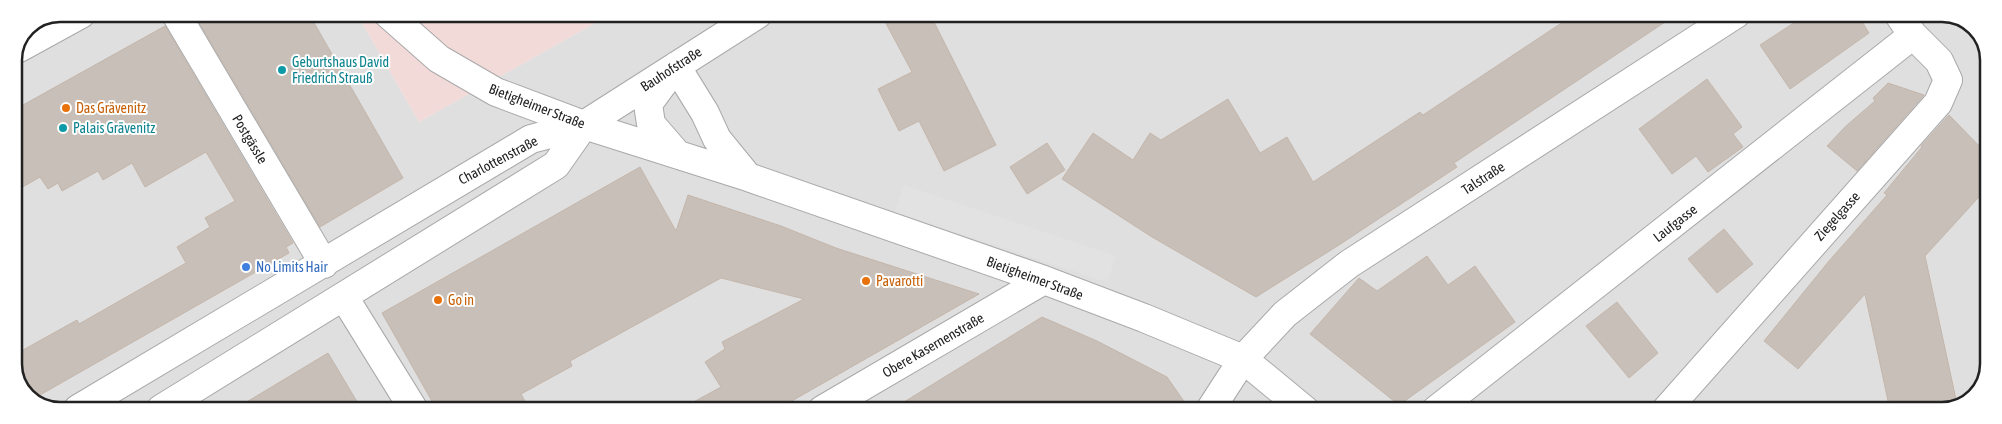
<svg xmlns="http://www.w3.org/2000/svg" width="2002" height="424" viewBox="0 0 2002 424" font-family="'Asap Condensed',sans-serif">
	<rect width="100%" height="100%" fill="#f2efe9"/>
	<!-- residential -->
	<path fill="#e0dfdf" d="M 60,14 L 357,14 L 419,122 L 611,14 L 1950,15 L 1976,29 L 1988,55 L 1987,372 L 1972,399 L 1942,410 L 52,409 L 27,396 L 14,369 L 14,60 L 28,27 Z"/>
	<!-- commercial -->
	<path fill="#f2dad9" d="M 357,14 L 611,14 L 419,122 Z"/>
	<!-- parking -->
	<path fill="#e2e2e2" d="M 904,185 L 1116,256 L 1107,282 L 895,212 Z"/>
	<!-- building -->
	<path fill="#c7bfb8" stroke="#c4b6ab" d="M 194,14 L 309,14 L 403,178 L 320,227 Z
		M 881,14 L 930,14 L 996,145 L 944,171 L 919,121 L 899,131 L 878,89 L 912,72 Z
		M 1575,14 L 1677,14 L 1454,163 L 1457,167 L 1339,245 L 1256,297 L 1152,237 L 1062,179 L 1093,133 L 1133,160 L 1150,133 L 1161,140 L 1228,99 L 1260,153 L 1287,137 L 1313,182 L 1420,112 L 1423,115 Z
		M 1806,15 L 1858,15 L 1869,33 L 1790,89 L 1760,45 Z
		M 165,26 L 293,243 L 286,247 L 289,253 L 33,399 L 27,396 L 14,369 L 14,355 L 77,320 L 79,324 L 186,263 L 177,247 L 210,227 L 205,218 L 235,201 L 206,152 L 145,187 L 132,163 L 103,180 L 98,171 L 62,191 L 58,183 L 48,189 L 40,177 L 14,192 L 14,110 Z
		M 1707,79 L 1742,127 L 1733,134 L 1743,147 L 1708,172 L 1696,156 L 1672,174 L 1639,129 Z
		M 1888,83 L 1924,95 L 1857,171 L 1827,146 L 1846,126 L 1875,101 L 1873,98 Z
		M 1949,115 L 1988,155 L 1988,187 L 1925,256 L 1957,404 L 1942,410 L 1890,410 L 1865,294 L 1798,369 L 1764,341 L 1829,261 L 1887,195 L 1884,193 L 1922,147 L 1921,146 Z
		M 1047,143 L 1065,170 L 1027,194 L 1010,167 Z
		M 640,167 L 676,231 L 688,195 L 781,226 L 836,248 L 979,294 L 776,410 L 679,410 L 721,387 L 705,362 L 725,349 L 722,342 L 804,299 L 721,278 L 570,361 L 572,366 L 521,394 L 530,410 L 437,410 L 382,313 Z
		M 1724,229 L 1753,264 L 1717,293 L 1688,259 Z
		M 1427,256 L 1448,285 L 1475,266 L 1515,322 L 1399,405 L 1310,334 L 1359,278 L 1377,291 Z
		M 1617,302 L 1658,353 L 1629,378 L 1586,326 Z
		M 1042,317 L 1097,341 L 1167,377 L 1190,410 L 891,410 Z
		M 328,353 L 362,410 L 235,409 Z"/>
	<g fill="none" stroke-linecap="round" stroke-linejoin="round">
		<defs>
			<path id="minor" d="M 176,14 L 324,264
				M 388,14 L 439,59 L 496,92 L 584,125 L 748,177 L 1044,280 L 1144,318 L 1243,359 L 1305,410
				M 19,48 L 81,14
				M 677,154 L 651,124 L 648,104 L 676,66 L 705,113 L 717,139 L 748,177
				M 344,297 L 414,410
				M 78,409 L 531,139 L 584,125 L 758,14
				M 161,409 L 556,165 L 584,125
				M 822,410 L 1044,280
				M 1210,410 L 1243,359 L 1285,314 L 1349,264 L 1736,14
				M 1436,410 L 1913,35
				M 1666,410 L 1938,103 L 1948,80 L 1939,61 L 1913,35 L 1899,15"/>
		</defs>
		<!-- minor casing -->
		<use href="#minor" stroke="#a9a9a9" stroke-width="30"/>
		<!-- minor -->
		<use href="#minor" stroke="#fff" stroke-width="28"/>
	</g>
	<!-- markers -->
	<g fill="#0f9aa8" stroke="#fff" stroke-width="2">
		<circle cx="282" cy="70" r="5"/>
		<circle cx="63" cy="128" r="5"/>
	</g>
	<g fill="#e8710a" stroke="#fff" stroke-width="2">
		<circle cx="66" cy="108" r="5"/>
		<circle cx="866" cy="281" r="5"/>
		<circle cx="438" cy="300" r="5"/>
	</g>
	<circle fill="#3f7fe0" stroke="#fff" stroke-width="2" cx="246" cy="267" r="5"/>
	<g text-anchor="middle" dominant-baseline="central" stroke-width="4" stroke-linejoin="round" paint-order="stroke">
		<!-- culture labels -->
		<g font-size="14" fill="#0d838f" stroke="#fff" text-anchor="start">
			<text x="292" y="62">Geburtshaus David<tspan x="292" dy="16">Friedrich Strauß</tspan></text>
			<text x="73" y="128">Palais Grävenitz</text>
		</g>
		<!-- street labels -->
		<g font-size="14" fill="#222" stroke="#fff">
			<text transform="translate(671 69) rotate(-33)">Bauhofstraße</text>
			<text transform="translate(537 106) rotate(21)">Bietigheimer Straße</text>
			<text transform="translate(250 139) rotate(59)">Postgässle</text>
			<text transform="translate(498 160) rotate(-28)">Charlottenstraße</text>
			<text transform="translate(1483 178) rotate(-33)">Talstraße</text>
			<text transform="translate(1837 216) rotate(-48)">Ziegelgasse</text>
			<text transform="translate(1675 223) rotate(-38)">Laufgasse</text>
			<text transform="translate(1035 278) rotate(20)">Bietigheimer Straße</text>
			<text transform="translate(933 345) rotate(-30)">Obere Kasernenstraße</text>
		</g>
		<!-- food labels -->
		<g font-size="14" fill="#c56008" stroke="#fff" text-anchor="start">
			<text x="76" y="108">Das Grävenitz</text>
			<text x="876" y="281">Pavarotti</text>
			<text x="448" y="300">Go in</text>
		</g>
		<!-- shop labels -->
		<g font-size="14" fill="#366cbe" stroke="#fff" text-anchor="start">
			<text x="256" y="267">No Limits Hair</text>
		</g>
	</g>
	<!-- crop -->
	<path d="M0 0H2002V424H0ZM60 22H1942A38 38 0 0 1 1980 60V364A38 38 0 0 1 1942 402H60A38 38 0 0 1 22 364V60A38 38 0 0 1 60 22Z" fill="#fff" fill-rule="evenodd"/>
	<path fill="none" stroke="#222" stroke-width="2.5" d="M60 22H1942A38 38 0 0 1 1980 60V364A38 38 0 0 1 1942 402H60A38 38 0 0 1 22 364V60A38 38 0 0 1 60 22Z"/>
</svg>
